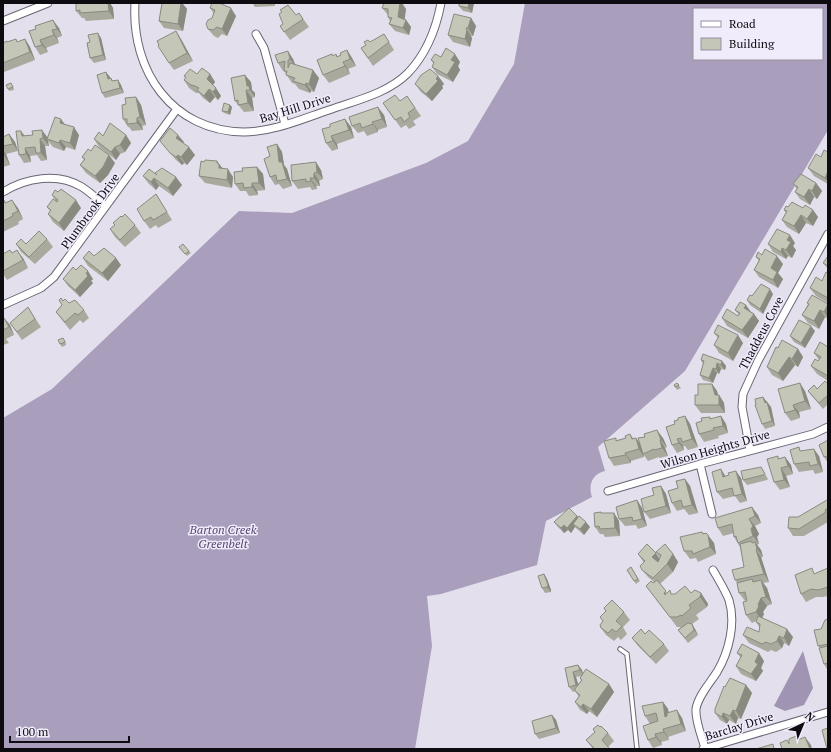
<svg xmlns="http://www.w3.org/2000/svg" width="831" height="752" viewBox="0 0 831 752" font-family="'PT Serif',serif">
	<rect width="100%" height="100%" fill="#e4dfed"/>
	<!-- forest -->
	<path fill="#a99ebc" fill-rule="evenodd" d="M 525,3 L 828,3 L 828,130 L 685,371 L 598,447 L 605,471 C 592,474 588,485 592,497 L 546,521 L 537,565 L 441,594 L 427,596 L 432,646 L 415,749 L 3,749 L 3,418 L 52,389 L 239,211 L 292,213 L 426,163 L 468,141 L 514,64 ZM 694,9 L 822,9 L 822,59 L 694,59 Z"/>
	<!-- water -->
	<path fill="#9f94b2" d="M 803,651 L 813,688 L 804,705 L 785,711 L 774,706 Z"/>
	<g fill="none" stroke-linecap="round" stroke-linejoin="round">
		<defs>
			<path id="lane" d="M 620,649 L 627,654 L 637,749"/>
			<path id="street" d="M 135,3 C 131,71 172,131 244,132 C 274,132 304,118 332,109 C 358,100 388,93 408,73 C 427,53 436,30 441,3
				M 3,21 L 48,3
				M 256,34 L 264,48 L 285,124
				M 3,192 C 26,178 57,172 82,187 C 90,192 98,200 106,206
				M 3,305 L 41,288 L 54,277 L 177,109
				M 750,450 L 742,407 L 743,394 L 758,361 L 828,234
				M 700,464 L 712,514
				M 608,491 L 700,464 L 813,434 L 828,427
				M 705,748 C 702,737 695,721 696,709 C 698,696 710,683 717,672 C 729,652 736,623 729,600 C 725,590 719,580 713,570
				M 703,749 L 828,712"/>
		</defs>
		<!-- lane casing -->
		<use href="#lane" stroke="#696572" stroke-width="5.5"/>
		<!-- street casing -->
		<use href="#street" stroke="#696572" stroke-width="9"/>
		<!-- lane -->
		<use href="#lane" stroke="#fff" stroke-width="3.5"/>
		<!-- street -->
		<use href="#street" stroke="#fff" stroke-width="7"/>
	</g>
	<!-- wall -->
	<path fill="#a9aa9d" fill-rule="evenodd" d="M 76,3 L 110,3 L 113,8 L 114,19 L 86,21 L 84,18 L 82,18 L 76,11 Z
		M 162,3 L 182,3 L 187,9 L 183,31 L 164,28 L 159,21 Z
		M 246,3 L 275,3 L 275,6 L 255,7 L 253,4 Z
		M 474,3 L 472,13 L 463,11 L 459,6 Z
		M 210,8 L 236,16 L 227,36 L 222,34 L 218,38 L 214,36 L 208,29 L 214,14 Z
		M 382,8 L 406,9 L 404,19 L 406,20 L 411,27 L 409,35 L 395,31 L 389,24 L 390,21 L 388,17 L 388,15 Z
		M 299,13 L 309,27 L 290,40 L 280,26 Z
		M 471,18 L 476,26 L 473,36 L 471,36 L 472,38 L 470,47 L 453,42 L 448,35 Z
		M 59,28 L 62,36 L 57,38 L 59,43 L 46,48 L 48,52 L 40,55 L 35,47 L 29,31 Z
		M 384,34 L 394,50 L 373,66 L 361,48 Z
		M 101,38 L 106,60 L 94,63 L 90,58 L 90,42 Z
		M 25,39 L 30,47 L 35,60 L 4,72 L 3,70 L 3,43 L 8,42 L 18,42 Z
		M 181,39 L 193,61 L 174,70 L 169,63 Z
		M 347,50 L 352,58 L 356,66 L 348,69 L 350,74 L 329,83 L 323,75 L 332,54 L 333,56 L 338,56 L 341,55 Z
		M 275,55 L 293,59 L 295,64 L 319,78 L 314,92 L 311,91 L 310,93 L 299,89 L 295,84 L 292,83 L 284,71 L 283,71 L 278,63 Z
		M 441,57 L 460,62 L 458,66 L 460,70 L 453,82 L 437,74 L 432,67 L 434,64 L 431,60 Z
		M 106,72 L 110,78 L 113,81 L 118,80 L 121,85 L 124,93 L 105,98 L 102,93 Z
		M 197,74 L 210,74 L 215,82 L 213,85 L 221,96 L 218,100 L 215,97 L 210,103 L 203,98 L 199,93 L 196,93 L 189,88 L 184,80 L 186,78 L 184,76 Z
		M 438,76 L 444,84 L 442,86 L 443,88 L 432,101 L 421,92 L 415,84 Z
		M 251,82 L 252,90 L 255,93 L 255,97 L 252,98 L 254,111 L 244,112 L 235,101 Z
		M 13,86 L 14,90 L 9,91 L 8,89 Z
		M 407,96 L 421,116 L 413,121 L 416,125 L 409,129 L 406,125 L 401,128 L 383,103 L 400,101 Z
		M 136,97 L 141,105 L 146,125 L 142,126 L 143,130 L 132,131 L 129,127 L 128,127 L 123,119 L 126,104 Z
		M 230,105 L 232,107 L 230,115 L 224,113 L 222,111 Z
		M 384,115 L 387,127 L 378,130 L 378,132 L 367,136 L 364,131 L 358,133 L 352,126 Z
		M 345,119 L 351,127 L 354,138 L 337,144 L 338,149 L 332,151 L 326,143 L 330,127 Z
		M 65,124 L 79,135 L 75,150 L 66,147 L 64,151 L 53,147 L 48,141 L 49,146 L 45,146 L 47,160 L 41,161 L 37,155 L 30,156 L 31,162 L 24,163 L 19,155 L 25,136 L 48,138 Z
		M 9,134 L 15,142 L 18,151 L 6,154 L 10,165 L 3,167 L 3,137 Z
		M 126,135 L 131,143 L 125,152 L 120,154 L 116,160 L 99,147 L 94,139 L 103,136 Z
		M 160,141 L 184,142 L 183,143 L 195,155 L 187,165 L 184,163 L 182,165 L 176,160 Z
		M 277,144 L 282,152 L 284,165 L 287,169 L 292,186 L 283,189 L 279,184 L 275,185 L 270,177 L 270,156 Z
		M 91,151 L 115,163 L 108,175 L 100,183 L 86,173 L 80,165 L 84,160 L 82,157 Z
		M 828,152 L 828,184 L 814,176 L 808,168 L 821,157 Z
		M 217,161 L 222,168 L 233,177 L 232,188 L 205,183 L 199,176 L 204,162 Z
		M 257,167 L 263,174 L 265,190 L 257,191 L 258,195 L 249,196 L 246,191 L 240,191 L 235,184 L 243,171 Z
		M 321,170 L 323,179 L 319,181 L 320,186 L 316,186 L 317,189 L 312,190 L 310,187 L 298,189 L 292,181 Z
		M 157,175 L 182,185 L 173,196 L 159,186 L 156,190 L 149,184 L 143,176 Z
		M 816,183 L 822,191 L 817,199 L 814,197 L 810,205 L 800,199 L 795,192 L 797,189 L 793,184 Z
		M 58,192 L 81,208 L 64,231 L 53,222 L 48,214 L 50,211 L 47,207 L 56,202 L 52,195 Z
		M 156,194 L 172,220 L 158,228 L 156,225 L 150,229 L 144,221 Z
		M 4,200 L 6,203 L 18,208 L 23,219 L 18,222 L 19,224 L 3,232 L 3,201 Z
		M 788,207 L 803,208 L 813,210 L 818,217 L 813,226 L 806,223 L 799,234 L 787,227 L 782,220 L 786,213 L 784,210 Z
		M 122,217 L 135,225 L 141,233 L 125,247 L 115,237 L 110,229 L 115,225 L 113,223 Z
		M 47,239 L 53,247 L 35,264 L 21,252 L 16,244 L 26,244 Z
		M 795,243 L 793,246 L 796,250 L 792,258 L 788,256 L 786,259 L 773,252 L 768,244 Z
		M 179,247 L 189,251 L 191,253 L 187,256 Z
		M 3,254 L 23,258 L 28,268 L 7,280 L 3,274 Z
		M 762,255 L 783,264 L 778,273 L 783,279 L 778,288 L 759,277 L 754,270 L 759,261 L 756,257 Z
		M 94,256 L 121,265 L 108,281 L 88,266 L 83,258 Z
		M 828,256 L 828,269 L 823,263 Z
		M 76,270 L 93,279 L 91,281 L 93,283 L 80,297 L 68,286 L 63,279 Z
		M 828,273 L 828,303 L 816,296 L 810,288 L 822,281 Z
		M 773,294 L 763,314 L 750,305 L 747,300 L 752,296 Z
		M 63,301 L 84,310 L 89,318 L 83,323 L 80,320 L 70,330 L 62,320 L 56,312 L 62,305 Z
		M 807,303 L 828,304 L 828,319 L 825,317 L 819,329 L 808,323 L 802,315 L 808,304 Z
		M 735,310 L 750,311 L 754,314 L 759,321 L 748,338 L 727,326 L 722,318 L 738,316 L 739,315 Z
		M 33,315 L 41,327 L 22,340 L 10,323 Z
		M 3,318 L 4,318 L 10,325 L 14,335 L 6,339 L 9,343 L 3,345 Z
		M 815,331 L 805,348 L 794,342 L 790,336 Z
		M 714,333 L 743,343 L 733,361 L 719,353 L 714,345 L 718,338 Z
		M 65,340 L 66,345 L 62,347 L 60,344 Z
		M 828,347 L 828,381 L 817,374 L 811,366 L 819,360 L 814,353 Z
		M 778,348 L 798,349 L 803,357 L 798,367 L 795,365 L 783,381 L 772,375 L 767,367 Z
		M 701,360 L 722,361 L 726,366 L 725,370 L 721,369 L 719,374 L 717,373 L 713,383 L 703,380 L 700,375 L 703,364 Z
		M 677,383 L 681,388 L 677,390 L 674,385 Z
		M 712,384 L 717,391 L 718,395 L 719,395 L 724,403 L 725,413 L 701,413 L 695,405 L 698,395 Z
		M 828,384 L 828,404 L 823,409 L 812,396 L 808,391 L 817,389 Z
		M 805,391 L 811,409 L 799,412 L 800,418 L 791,421 L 785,413 Z
		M 763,397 L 771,407 L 775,426 L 765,429 L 762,424 Z
		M 685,416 L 690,424 L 698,447 L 688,450 L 685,446 L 683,446 L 684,450 L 677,453 L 672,445 L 675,424 L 678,420 Z
		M 721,416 L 726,424 L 728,433 L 718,436 L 719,438 L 704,442 L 699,434 L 702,421 L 710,417 L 711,419 Z
		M 630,434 L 633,438 L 636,438 L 640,444 L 663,438 L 667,447 L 665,448 L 668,456 L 659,458 L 659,457 L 648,461 L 644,455 L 644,457 L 631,461 L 631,463 L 614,466 L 609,458 L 617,440 L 626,438 Z
		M 828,440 L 828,463 L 824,457 Z
		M 802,451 L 819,456 L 823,472 L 815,474 L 813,470 L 799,472 L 794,464 Z
		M 785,457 L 791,465 L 793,474 L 786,476 L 790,487 L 780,490 L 774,482 L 780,459 Z
		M 761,467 L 768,479 L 767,480 L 747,485 L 743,480 Z
		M 726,476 L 741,478 L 747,501 L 740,503 L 735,496 L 723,499 L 717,492 Z
		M 685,479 L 690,486 L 698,513 L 689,515 L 684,509 L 677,511 L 672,503 L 678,488 Z
		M 661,486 L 666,494 L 671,513 L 650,519 L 644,512 L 654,495 Z
		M 637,500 L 642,508 L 647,526 L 638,529 L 636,525 L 625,526 L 619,519 Z
		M 828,502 L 828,522 L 804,536 L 793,536 L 788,528 L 798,517 Z
		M 601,512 L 602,513 L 614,513 L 619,521 L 620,536 L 605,537 L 603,534 L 600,534 L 595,527 Z
		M 758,515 L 761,523 L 755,526 L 759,534 L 757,537 L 759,544 L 757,545 L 761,550 L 763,557 L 761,557 L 769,582 L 763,583 L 767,588 L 772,604 L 767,606 L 763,612 L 764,614 L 762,618 L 793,637 L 789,646 L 784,643 L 782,648 L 776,652 L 771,650 L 768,652 L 749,643 L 743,635 L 759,632 L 760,628 L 756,622 L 756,621 L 752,623 L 746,615 L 747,600 L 745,601 L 739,593 L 737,583 L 735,580 L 744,567 L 740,547 L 734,537 L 734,533 L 723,536 L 718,528 Z
		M 577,516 L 590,527 L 584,535 L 577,529 L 575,527 L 571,533 L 568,530 L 564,533 L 558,527 L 554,522 Z
		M 702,532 L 714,543 L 716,554 L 698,562 L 696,558 L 690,559 L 684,551 Z
		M 656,552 L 673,554 L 678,562 L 673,572 L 660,584 L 667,593 L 673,594 L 691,593 L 701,593 L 708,604 L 707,607 L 696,615 L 699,619 L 692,624 L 695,629 L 698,635 L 688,643 L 678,630 L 681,627 L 677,627 L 646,586 L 654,582 L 648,577 L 642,570 L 644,563 L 638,554 L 660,559 L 660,558 Z
		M 631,567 L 640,581 L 636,584 L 627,570 Z
		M 828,568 L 828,596 L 823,597 L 816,597 L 806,602 L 801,594 L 816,573 Z
		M 544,574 L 547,579 L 551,590 L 551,592 L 545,593 L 542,588 Z
		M 604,608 L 624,612 L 630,620 L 623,627 L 627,634 L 621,640 L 618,637 L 614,641 L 606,635 L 601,628 L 603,621 L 600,617 L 606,611 Z
		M 828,619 L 828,671 L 824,664 L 820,648 L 818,646 L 821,629 Z
		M 645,634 L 664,644 L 669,651 L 656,664 L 638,646 L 632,638 Z
		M 737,653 L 764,661 L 761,668 L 763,671 L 756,681 L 741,674 L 736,666 L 741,658 Z
		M 578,665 L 582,670 L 583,673 L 609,684 L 614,692 L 597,717 L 589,711 L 587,714 L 580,710 L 575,702 L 579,697 L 575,691 L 573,692 L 569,687 L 565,668 ZM 581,676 L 580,678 L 581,681 L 578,684 L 576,677 Z
		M 746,685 L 752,693 L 741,719 L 738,718 L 736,724 L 729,720 L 727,724 L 720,720 L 715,713 L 725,687 Z
		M 663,702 L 668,709 L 669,713 L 682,718 L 686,731 L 668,737 L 669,740 L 661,742 L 662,745 L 653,748 L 648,740 L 650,724 L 645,716 Z
		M 552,715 L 556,720 L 560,733 L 539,739 L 535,734 Z
		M 600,727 L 608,733 L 614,741 L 608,747 L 610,749 L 593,749 L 586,740 L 595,732 L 593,729 Z"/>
	<!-- shaded-wall -->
	<path fill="#898b80" d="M 108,3 L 110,3 L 113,8 L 114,19 L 109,11 Z
		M 181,3 L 182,3 L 187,9 L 183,31 L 178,24 Z
		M 400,3 L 402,3 L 406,9 L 404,25 L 398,17 Z
		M 469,3 L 474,3 L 472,13 L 468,8 Z
		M 231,8 L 236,16 L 227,36 L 222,29 Z
		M 471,18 L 476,26 L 473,36 L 468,28 Z
		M 53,20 L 59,28 L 62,36 L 57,29 Z
		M 406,20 L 411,27 L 409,35 L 403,28 Z
		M 466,28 L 472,38 L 470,47 L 465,39 Z
		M 52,30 L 57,38 L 59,43 L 54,35 Z
		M 176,31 L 181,39 L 193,61 L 187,53 Z
		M 98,33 L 101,38 L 106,60 L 103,55 Z
		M 25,39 L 30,47 L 35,60 L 30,52 Z
		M 40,40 L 46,48 L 48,52 L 42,45 Z
		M 347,50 L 352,58 L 356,66 L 350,59 Z
		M 288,51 L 293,59 L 296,67 L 290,59 Z
		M 455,54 L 460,62 L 458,66 L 460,70 L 453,82 L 447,75 L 451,60 Z
		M 343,62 L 348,69 L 350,74 L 345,66 Z
		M 313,70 L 319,78 L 314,92 L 309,84 Z
		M 106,72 L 110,77 L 111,84 L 108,79 Z
		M 210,74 L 215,82 L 212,86 L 207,79 Z
		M 245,75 L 251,82 L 252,90 L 255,93 L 255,97 L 247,86 Z
		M 438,76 L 444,84 L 442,86 L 443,88 L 432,101 L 426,94 Z
		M 118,80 L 121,85 L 124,93 L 120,88 Z
		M 306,83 L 311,91 L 310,93 L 305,85 Z
		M 216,88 L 221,96 L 218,100 L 213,92 Z
		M 209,89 L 215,97 L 210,103 L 204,96 Z
		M 246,90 L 252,98 L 254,111 L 248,103 Z
		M 136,97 L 141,105 L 146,125 L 140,117 Z
		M 230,105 L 232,107 L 230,115 L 228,112 Z
		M 378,107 L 384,115 L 387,127 L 382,119 Z
		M 137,118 L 142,126 L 143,130 L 137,123 Z
		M 61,119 L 66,126 L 60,123 Z
		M 345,119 L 351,127 L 354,138 L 349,130 Z
		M 372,122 L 378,130 L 378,132 L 373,124 Z
		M 74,127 L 79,135 L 75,150 L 70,143 Z
		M 42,130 L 48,138 L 47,139 L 48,141 L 49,146 L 43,138 Z
		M 21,131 L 27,139 L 22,136 Z
		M 9,134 L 15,142 L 18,151 L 13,144 Z
		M 126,135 L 131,143 L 125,152 L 120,145 Z
		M 178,135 L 184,142 L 181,145 L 176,138 Z
		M 331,136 L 337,144 L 338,149 L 333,141 Z
		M 40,139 L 45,146 L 47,160 L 41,153 Z
		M 60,140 L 66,147 L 64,151 L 59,143 Z
		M 277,144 L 282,152 L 284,165 L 287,169 L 292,186 L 287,179 L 279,162 Z
		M 115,147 L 120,154 L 116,160 L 111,152 Z
		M 189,147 L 195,155 L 187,165 L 181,157 Z
		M 25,148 L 30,156 L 31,162 L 26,154 Z
		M 3,150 L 6,154 L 10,165 L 5,157 L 3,152 Z
		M 109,155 L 115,163 L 108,175 L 100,183 L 95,176 Z
		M 178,155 L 184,163 L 182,165 L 176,157 Z
		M 217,161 L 219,164 L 225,171 L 219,168 L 217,163 Z
		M 316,162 L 321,170 L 323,179 L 317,172 Z
		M 257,167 L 263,174 L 265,190 L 259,183 Z
		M 228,169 L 233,177 L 232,188 L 227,180 Z
		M 828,171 L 828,182 L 825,178 Z
		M 314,173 L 319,181 L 320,186 L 314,178 Z
		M 176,177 L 182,185 L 173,196 L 168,188 Z
		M 154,178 L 159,186 L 156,190 L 151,182 Z
		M 310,178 L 316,186 L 317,189 L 311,181 Z
		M 252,183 L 257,191 L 258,195 L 252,187 Z
		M 816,183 L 822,191 L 817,199 L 812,191 Z
		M 809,189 L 814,197 L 810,205 L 804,197 Z
		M 12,200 L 18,208 L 23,219 L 18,211 Z
		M 76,200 L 81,208 L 64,231 L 59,223 Z
		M 813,210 L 818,217 L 813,226 L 807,219 Z
		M 801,215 L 806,223 L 799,234 L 794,226 Z
		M 790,235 L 795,243 L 793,246 L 796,250 L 792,258 L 786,250 L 787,240 Z
		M 782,248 L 788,256 L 786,259 L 781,252 Z
		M 17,250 L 23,258 L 28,268 L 23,260 Z
		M 777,256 L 783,264 L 778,273 L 783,279 L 778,288 L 773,280 L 771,268 Z
		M 116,258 L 121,265 L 108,281 L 102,273 Z
		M 88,271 L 93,279 L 91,281 L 93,283 L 80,297 L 75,290 Z
		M 770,289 L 773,294 L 763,314 L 760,309 Z
		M 828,304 L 828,318 L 824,312 Z
		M 746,305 L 751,312 L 744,308 Z
		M 820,310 L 825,317 L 819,329 L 814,321 Z
		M 754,314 L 759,321 L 748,338 L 742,330 Z
		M 4,318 L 10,325 L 14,335 L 9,327 Z
		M 811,326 L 815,331 L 805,348 L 801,343 Z
		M 738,335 L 743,343 L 733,361 L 728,353 Z
		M 798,349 L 803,357 L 798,367 L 792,359 Z
		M 789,357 L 795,365 L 783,381 L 778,373 Z
		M 722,361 L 726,366 L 725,370 L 721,365 Z
		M 717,363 L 721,369 L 719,374 L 716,369 Z
		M 713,368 L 717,373 L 713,383 L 709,378 Z
		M 800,383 L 805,391 L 811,409 L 805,401 Z
		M 712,384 L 717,391 L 719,399 L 719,395 L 724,403 L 725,413 L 719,405 L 715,395 Z
		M 763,397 L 771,407 L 775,426 L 772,421 Z
		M 793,405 L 799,412 L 800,418 L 795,410 Z
		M 685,416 L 690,424 L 698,447 L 692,439 Z
		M 721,416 L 726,424 L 728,433 L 723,426 Z
		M 657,430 L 663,438 L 667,447 L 661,440 Z
		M 636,438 L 641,445 L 643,454 L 644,457 L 639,449 Z
		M 677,439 L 683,446 L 684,450 L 679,443 Z
		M 660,440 L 665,448 L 668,456 L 662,448 Z
		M 814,449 L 819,456 L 823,472 L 818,464 Z
		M 625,453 L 631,461 L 631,463 L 626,455 Z
		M 785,457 L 791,465 L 793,474 L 788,466 Z
		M 781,468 L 786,476 L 790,487 L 784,480 Z
		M 721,469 L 726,477 L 723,477 Z
		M 736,471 L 741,478 L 747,501 L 742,494 Z
		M 685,479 L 690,486 L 698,513 L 692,505 Z
		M 661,486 L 666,494 L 671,513 L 666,506 Z
		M 637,500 L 642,508 L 647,526 L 642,519 Z
		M 752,507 L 758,515 L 761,523 L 755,516 Z
		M 614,513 L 619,521 L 620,536 L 615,528 Z
		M 577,516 L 581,521 L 573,524 L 575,527 L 571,533 L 567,528 Z
		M 749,519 L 755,526 L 759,534 L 757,537 L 759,544 L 753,536 Z
		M 586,522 L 590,527 L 584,535 L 580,529 Z
		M 564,525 L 568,530 L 564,533 L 561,528 Z
		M 708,535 L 714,543 L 716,554 L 710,547 Z
		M 755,542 L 761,550 L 763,557 L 757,549 Z
		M 756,550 L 761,557 L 769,582 L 764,574 Z
		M 656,553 L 661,561 L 658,564 L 652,557 Z
		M 673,554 L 678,562 L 673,572 L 667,564 Z
		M 544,574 L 547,579 L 551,590 L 551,592 L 547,587 Z
		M 761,580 L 767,588 L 772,604 L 766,597 Z
		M 701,593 L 708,604 L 707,607 L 700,597 Z
		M 761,598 L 767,606 L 763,612 L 764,614 L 761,620 L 756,612 L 758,605 Z
		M 692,624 L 695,629 L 698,635 L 694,630 Z
		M 787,629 L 793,637 L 789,646 L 784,638 Z
		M 779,636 L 784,643 L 782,648 L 777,641 Z
		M 759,653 L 764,661 L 761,668 L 763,671 L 756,681 L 751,674 L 755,662 Z
		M 578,665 L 582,670 L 583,675 L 580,670 Z
		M 573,672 L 576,677 L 580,690 L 576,685 Z
		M 609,684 L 614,692 L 597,717 L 591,709 Z
		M 746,685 L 752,693 L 741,719 L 736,711 Z
		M 663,702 L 668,709 L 670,725 L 665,717 Z
		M 583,704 L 589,711 L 587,714 L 581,707 Z
		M 677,710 L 682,718 L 686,731 L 681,724 Z
		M 733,710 L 738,718 L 736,724 L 730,716 Z
		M 723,713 L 729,720 L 727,724 L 722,717 Z
		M 552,715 L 556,720 L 560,733 L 556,728 Z
		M 663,729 L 668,737 L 669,740 L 664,732 Z
		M 655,734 L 661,742 L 662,745 L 656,737 Z
		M 805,737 L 811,745 L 812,749 L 810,749 Z"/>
	<!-- building -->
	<path fill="#c4c6b7" stroke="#898b80" d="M 76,3 L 108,3 L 109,11 L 80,13 L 80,10 L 76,11 Z
		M 162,3 L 181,3 L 178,24 L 159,21 Z
		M 212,3 L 219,3 L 231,8 L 222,29 L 217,27 L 213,30 L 208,29 L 206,24 L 208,20 L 212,18 L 215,10 L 210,8 Z
		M 384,3 L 400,3 L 398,17 L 406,20 L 403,28 L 389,24 L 392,18 L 388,17 L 388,9 L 382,8 Z
		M 459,3 L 469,3 L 468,8 L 459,6 Z
		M 288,5 L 296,15 L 299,13 L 303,19 L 284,32 L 280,26 L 283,24 L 279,14 L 282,12 L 280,10 Z
		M 454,14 L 471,18 L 468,28 L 466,28 L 467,30 L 465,39 L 448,35 Z
		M 53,20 L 57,29 L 52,30 L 54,35 L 40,40 L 42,45 L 35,47 L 29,31 L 36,29 L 35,26 Z
		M 176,31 L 187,53 L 169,63 L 158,46 L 159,45 L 157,41 Z
		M 98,33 L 103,55 L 90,58 L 87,43 L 90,42 L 88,35 Z
		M 384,34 L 389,42 L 368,58 L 361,48 L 366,45 L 364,42 L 368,40 L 370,42 Z
		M 16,39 L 17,42 L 25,39 L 30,52 L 3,63 L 3,43 L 7,41 L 7,42 Z
		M 446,48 L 455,54 L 451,60 L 455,62 L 447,75 L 432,67 L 434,62 L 431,60 L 435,54 L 441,57 Z
		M 347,50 L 350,59 L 343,62 L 345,66 L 323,75 L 317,60 L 332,54 L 333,56 L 336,54 L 337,57 L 341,55 L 340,53 Z
		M 288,51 L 290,59 L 288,60 L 288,68 L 290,63 L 313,70 L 309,84 L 306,83 L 305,85 L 293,81 L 295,78 L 286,75 L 287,71 L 284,71 L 285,61 L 278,63 L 275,55 Z
		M 202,68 L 210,74 L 207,79 L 216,88 L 213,92 L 209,89 L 204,96 L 197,90 L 199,88 L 195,86 L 191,85 L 184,80 L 186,77 L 184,76 L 190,69 L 197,74 Z
		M 430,69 L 438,76 L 436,79 L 438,81 L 426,94 L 415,84 L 421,75 Z
		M 106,72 L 108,79 L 111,78 L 112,81 L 118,80 L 120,88 L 102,93 L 97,75 Z
		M 245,75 L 247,86 L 249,86 L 250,90 L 246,90 L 248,103 L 238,105 L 238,100 L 235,101 L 231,78 Z
		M 11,83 L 13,87 L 8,89 L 6,85 Z
		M 395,95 L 400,101 L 407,96 L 415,108 L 408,113 L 410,117 L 404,122 L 401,117 L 395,120 L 383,103 Z
		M 136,97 L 140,117 L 137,118 L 137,123 L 127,124 L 127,119 L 123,119 L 122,105 L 126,104 L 125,98 Z
		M 224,103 L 230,105 L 228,112 L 222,111 Z
		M 378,107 L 382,119 L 372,122 L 373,124 L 362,128 L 360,123 L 352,126 L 349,117 Z
		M 55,117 L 61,119 L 60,123 L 74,127 L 70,143 L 60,140 L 59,143 L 47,139 Z
		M 345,119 L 349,130 L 331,136 L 333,141 L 326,143 L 322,129 L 330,127 L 330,124 Z
		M 110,123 L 126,135 L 120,145 L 115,147 L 111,152 L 94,139 L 99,132 L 103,136 Z
		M 170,128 L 178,135 L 176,138 L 189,147 L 181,157 L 178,155 L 176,157 L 170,153 L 160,141 Z
		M 42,130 L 43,138 L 40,139 L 41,153 L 36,153 L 35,147 L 25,148 L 26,154 L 19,155 L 16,131 L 21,131 L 22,136 L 33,135 L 32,131 Z
		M 9,134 L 13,144 L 3,146 L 3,137 Z
		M 277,144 L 279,162 L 282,162 L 287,179 L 277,181 L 276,175 L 270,177 L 264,159 L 270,156 L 267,147 Z
		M 95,145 L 109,155 L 103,167 L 95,176 L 80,165 L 85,159 L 82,157 L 88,149 L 91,151 Z
		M 824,150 L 828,152 L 828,171 L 825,178 L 808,168 L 816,154 L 821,157 Z
		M 205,160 L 217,161 L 217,163 L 219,164 L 219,168 L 228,169 L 227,180 L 199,176 L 201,161 L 204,162 Z
		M 316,162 L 317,172 L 314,173 L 314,178 L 310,178 L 311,181 L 306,182 L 306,179 L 292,181 L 291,165 Z
		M 257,167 L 259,183 L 252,183 L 252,187 L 244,188 L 243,183 L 235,184 L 234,172 L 243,171 L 242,168 Z
		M 162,168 L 176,177 L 168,188 L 154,178 L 151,182 L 143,176 L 149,169 L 157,175 L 155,173 Z
		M 801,174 L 816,183 L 812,191 L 809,189 L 804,197 L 795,192 L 798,187 L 793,184 Z
		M 61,189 L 76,200 L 59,223 L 48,214 L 51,210 L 47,207 L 53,199 L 57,202 L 58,200 L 52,195 L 55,190 L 58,192 Z
		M 156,194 L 167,212 L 153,220 L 151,217 L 144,221 L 137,209 Z
		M 4,200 L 5,203 L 12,200 L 18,211 L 12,214 L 13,216 L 3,221 L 3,201 Z
		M 792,202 L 803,208 L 805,205 L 813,210 L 807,219 L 801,215 L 794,226 L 782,220 L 787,211 L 784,210 L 786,206 L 788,207 Z
		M 125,214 L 135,225 L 120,240 L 110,229 L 115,225 L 113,223 L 121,216 L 122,217 Z
		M 777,229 L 790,235 L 787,240 L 791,242 L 786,250 L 782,248 L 781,252 L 768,244 Z
		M 39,231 L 47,239 L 29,257 L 16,244 L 21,239 L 26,244 Z
		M 183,244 L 189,251 L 185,254 L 179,247 Z
		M 104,248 L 116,258 L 102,273 L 83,258 L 89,251 L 94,256 Z
		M 765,249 L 777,256 L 771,268 L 777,272 L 773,280 L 754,270 L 760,259 L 756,257 L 758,252 L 762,255 Z
		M 10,250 L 12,253 L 17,250 L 23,260 L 3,271 L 3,254 Z
		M 828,256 L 828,266 L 823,263 Z
		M 81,265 L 88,271 L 86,273 L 88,276 L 75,290 L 63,279 L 73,267 L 76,270 Z
		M 826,272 L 828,273 L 828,298 L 810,288 L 816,277 L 822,281 Z
		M 761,284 L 770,289 L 760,309 L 747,300 L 750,295 L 752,296 Z
		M 812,295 L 828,304 L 824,312 L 820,310 L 814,321 L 802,315 L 809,304 L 807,303 Z
		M 61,298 L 63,301 L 65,299 L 69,303 L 75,300 L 84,310 L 78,315 L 75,313 L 65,322 L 56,312 L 62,305 L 59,300 Z
		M 740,302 L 746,305 L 744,308 L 754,314 L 742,330 L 722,318 L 727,309 L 738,316 L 740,313 L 735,310 Z
		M 28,307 L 35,319 L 17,332 L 10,323 Z
		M 3,318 L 4,318 L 9,327 L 3,330 Z
		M 799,320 L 811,326 L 801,343 L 790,336 Z
		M 718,325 L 738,335 L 728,353 L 714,345 L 719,336 L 714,333 Z
		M 63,338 L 65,342 L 60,344 L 58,340 Z
		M 782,340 L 798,349 L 792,359 L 789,357 L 778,373 L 767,367 L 776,347 L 778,348 Z
		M 820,342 L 828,347 L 828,376 L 811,366 L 815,359 L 818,361 L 821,357 L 814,353 Z
		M 703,354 L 722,361 L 721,365 L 717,363 L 716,369 L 713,368 L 709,378 L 700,375 L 704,361 L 701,360 Z
		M 825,381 L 828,384 L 828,395 L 819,403 L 808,391 L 814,385 L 817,389 Z
		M 677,383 L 679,385 L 675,387 L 674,385 Z
		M 800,383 L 805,401 L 793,405 L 795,410 L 785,413 L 778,389 Z
		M 698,384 L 712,384 L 715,395 L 719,395 L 719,405 L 695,405 L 695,395 L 698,395 Z
		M 763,397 L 765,403 L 767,402 L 772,421 L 762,424 L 755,405 L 756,405 L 755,399 Z
		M 685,416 L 692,439 L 682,442 L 681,438 L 677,439 L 679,443 L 672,445 L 666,427 L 675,424 L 674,421 L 678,420 L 678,418 Z
		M 721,416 L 723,426 L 713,428 L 714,430 L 699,434 L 696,423 L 702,421 L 701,418 L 710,417 L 710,419 Z
		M 657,430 L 661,440 L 660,440 L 662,448 L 654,450 L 654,449 L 643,454 L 638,438 L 645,437 L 644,434 Z
		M 630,434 L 632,439 L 636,438 L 639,449 L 625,453 L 626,455 L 609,458 L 604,441 L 616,438 L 616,441 L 626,438 L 625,436 Z
		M 828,440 L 828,456 L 824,457 L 819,445 Z
		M 799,447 L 800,451 L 814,449 L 818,464 L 810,466 L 809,462 L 794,464 L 790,450 Z
		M 778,456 L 778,459 L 785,457 L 788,466 L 781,468 L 784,480 L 774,482 L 767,459 Z
		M 761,467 L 765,474 L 763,475 L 743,480 L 741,471 Z
		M 721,469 L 723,477 L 729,475 L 728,473 L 736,471 L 742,494 L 734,496 L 732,488 L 717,492 L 712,472 Z
		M 685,479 L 692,505 L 683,507 L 681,500 L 672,503 L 668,491 L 678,488 L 676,481 Z
		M 661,486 L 666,506 L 644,512 L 641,499 L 654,495 L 652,488 Z
		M 637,500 L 642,519 L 633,521 L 632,517 L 619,519 L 616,507 Z
		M 827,500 L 828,502 L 828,508 L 825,510 L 826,512 L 799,529 L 788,528 L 789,517 L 798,517 Z
		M 752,507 L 755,516 L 749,519 L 753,526 L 751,529 L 753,536 L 738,543 L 736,536 L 734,537 L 732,524 L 718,528 L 715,518 Z
		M 569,508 L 577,516 L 567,528 L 564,525 L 561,528 L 554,522 Z
		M 601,512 L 601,513 L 614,513 L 615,528 L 600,529 L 599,526 L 595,527 L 594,513 Z
		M 579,516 L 586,522 L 580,529 L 573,524 Z
		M 702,532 L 703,534 L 706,533 L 708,535 L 710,547 L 693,554 L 692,551 L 684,551 L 680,537 Z
		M 751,541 L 752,543 L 755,542 L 757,549 L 756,550 L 764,574 L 735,580 L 732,570 L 744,567 L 740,544 Z
		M 647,544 L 656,553 L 652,557 L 658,562 L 661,555 L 656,552 L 665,544 L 673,554 L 667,564 L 653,578 L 642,570 L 640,566 L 645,561 L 638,554 Z
		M 631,567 L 638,579 L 634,581 L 627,570 Z
		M 812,568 L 814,574 L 828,568 L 828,587 L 818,590 L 811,589 L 801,594 L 795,575 Z
		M 544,574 L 548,585 L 547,587 L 542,588 L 538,576 Z
		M 752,579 L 753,582 L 761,580 L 766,597 L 761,598 L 758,605 L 759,606 L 756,612 L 746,615 L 743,602 L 747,601 L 745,592 L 739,593 L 737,583 Z
		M 657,580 L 666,591 L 664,593 L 665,595 L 670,590 L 671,594 L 675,594 L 685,586 L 691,593 L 695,590 L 701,593 L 700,597 L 689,605 L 691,608 L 682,616 L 681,615 L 677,617 L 670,617 L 646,586 L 651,581 L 653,583 Z
		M 612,600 L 624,612 L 616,621 L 622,626 L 616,632 L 612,629 L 608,633 L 601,628 L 600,625 L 603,621 L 600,617 L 606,611 L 604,608 Z
		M 758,616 L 787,629 L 784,638 L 779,636 L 777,641 L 771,644 L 766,642 L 762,644 L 743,635 L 747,627 L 759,632 L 760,624 L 756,622 Z
		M 828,619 L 828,644 L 818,646 L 814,630 L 821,629 L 825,620 Z
		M 688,623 L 692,624 L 694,630 L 685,638 L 678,630 Z
		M 641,629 L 645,634 L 649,630 L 664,644 L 650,657 L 632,638 Z
		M 742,644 L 759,653 L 755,662 L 758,664 L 751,674 L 736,666 L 742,655 L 737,653 Z
		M 828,646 L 828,663 L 824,664 L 819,648 Z
		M 578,665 L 580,670 L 573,672 L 576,685 L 569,687 L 565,668 Z
		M 586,669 L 609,684 L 591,709 L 583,704 L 581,707 L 575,702 L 580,695 L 575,691 L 575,689 L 582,680 L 580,678 Z
		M 730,678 L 746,685 L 736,711 L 733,710 L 730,716 L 723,713 L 722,717 L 715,713 L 715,709 L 724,686 L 725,687 Z
		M 663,702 L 665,717 L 667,716 L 667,713 L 677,710 L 681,724 L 663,729 L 664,732 L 655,734 L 656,737 L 648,740 L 643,726 L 658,721 L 656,713 L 645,716 L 642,706 Z
		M 552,715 L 556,728 L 535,734 L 532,721 Z
		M 598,725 L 600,727 L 601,726 L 608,733 L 602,740 L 610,749 L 595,749 L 586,740 L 595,732 L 593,729 Z
		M 828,728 L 828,749 L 827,749 L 822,730 Z
		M 796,736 L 798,740 L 805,737 L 810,749 L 782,749 L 780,743 L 787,740 L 789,744 L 789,739 Z
		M 773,744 L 774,749 L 756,749 Z"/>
	<g text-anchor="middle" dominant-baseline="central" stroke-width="3" stroke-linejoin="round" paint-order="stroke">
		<!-- street labels -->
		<g font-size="12" fill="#0e0c11" stroke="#f1ecfb">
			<text transform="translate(295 108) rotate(-17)">Bay Hill Drive</text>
			<text transform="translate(90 211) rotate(-54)">Plumbrook Drive</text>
			<text transform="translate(761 333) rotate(-62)">Thaddeus Cove</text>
			<text transform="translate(715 449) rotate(-16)">Wilson Heights Drive</text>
			<text transform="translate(739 726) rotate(-17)">Barclay Drive</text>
		</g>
		<!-- park labels -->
		<g font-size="12" font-style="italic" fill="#55446f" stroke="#f1ecfb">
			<text x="223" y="529">Barton Creek<tspan x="223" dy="14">Greenbelt</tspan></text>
		</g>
	</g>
	<!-- border -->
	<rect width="831" height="752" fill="none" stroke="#0e0c11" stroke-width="8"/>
	<!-- legend -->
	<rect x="693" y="8" width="130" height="52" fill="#f1ecfb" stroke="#96929d"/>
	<rect x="701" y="21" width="20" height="6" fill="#ffffff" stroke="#96929d"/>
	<text x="729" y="28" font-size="12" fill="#0e0c11">Road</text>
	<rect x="701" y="38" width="20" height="12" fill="#c4c6b7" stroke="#96929d"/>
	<text x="729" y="48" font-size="12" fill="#0e0c11">Building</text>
	<!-- north arrow -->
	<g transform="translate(803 724) rotate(44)" stroke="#f1ecfb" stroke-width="3" paint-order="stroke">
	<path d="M0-3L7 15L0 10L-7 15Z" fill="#0e0c11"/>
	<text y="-6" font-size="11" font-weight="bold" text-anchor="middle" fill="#0e0c11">N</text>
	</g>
	<!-- scale -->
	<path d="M10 736v6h119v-6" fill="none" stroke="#0e0c11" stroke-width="2"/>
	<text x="16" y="736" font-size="12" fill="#0e0c11" stroke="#f1ecfb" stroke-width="3" paint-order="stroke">100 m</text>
</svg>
